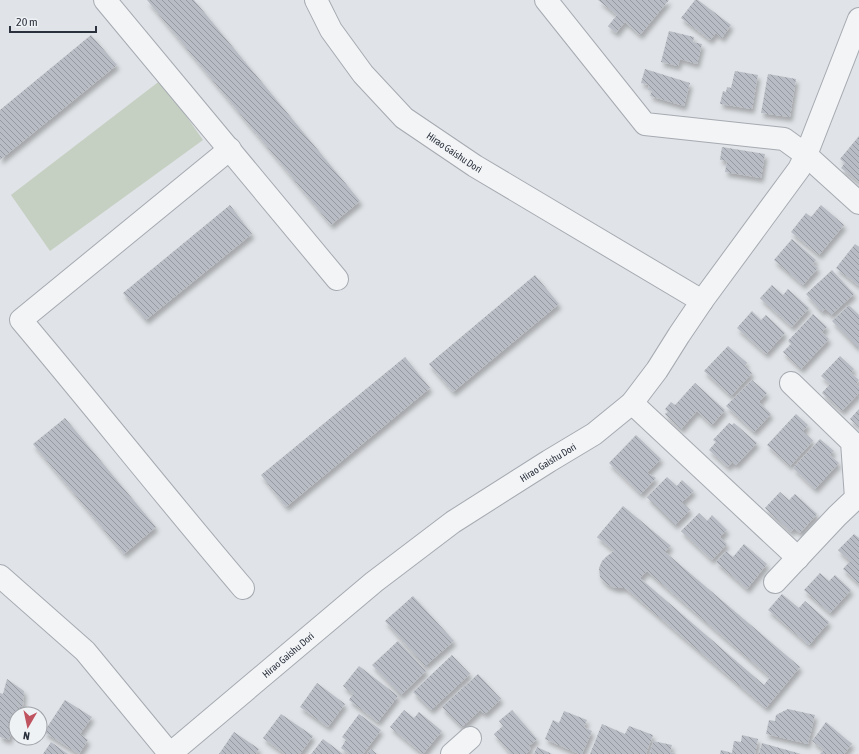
<svg xmlns="http://www.w3.org/2000/svg" width="859" height="754" viewBox="0 0 859 754" font-family="'Asap Condensed',sans-serif">
	<defs>
		<pattern id="building-back-hatch" width="6" height="6" patternUnits="userSpaceOnUse"><rect width="6" height="6" fill="#b8bcc4"/><path d="M-1 5l2 2M0 0l6 6M5-1l2 2" fill="none" stroke="#9699a0"/></pattern>
		<filter id="shadow"><feDropShadow dx="2.5" dy="4.5" stdDeviation="2" flood-color="#0004"/></filter>
	</defs>
	<rect width="100%" height="100%" fill="#e0e3e7"/>
	<!-- green -->
	<path fill="#c5d0c2" d="M 161,80 L 203,140 L 50,251 L 11,195 Z"/>
	<!-- building -->
	<path fill="url(#building-back-hatch)" fill-rule="evenodd" filter="url(#shadow)" d="M 147,0 L 194,0 L 360,201 L 331,225 Z
		M 598,0 L 669,0 L 640,35 L 625,22 L 616,33 L 608,26 L 617,15 Z
		M 695,0 L 698,0 L 731,25 L 722,38 L 716,33 L 710,40 L 681,18 Z
		M 669,31 L 694,37 L 693,42 L 702,44 L 697,64 L 680,59 L 678,66 L 661,62 Z
		M 91,35 L 117,65 L 0,160 L 0,110 Z
		M 645,69 L 690,83 L 684,106 L 650,96 L 652,91 L 648,90 L 649,85 L 641,83 Z
		M 735,71 L 758,75 L 752,109 L 720,104 L 723,91 L 726,92 L 727,87 L 731,88 Z
		M 768,74 L 796,79 L 790,117 L 761,113 Z
		M 859,136 L 859,182 L 841,168 L 845,163 L 840,159 Z
		M 722,147 L 765,154 L 761,178 L 725,172 L 727,161 L 720,160 Z
		M 230,205 L 252,234 L 146,320 L 123,293 Z
		M 821,205 L 844,225 L 819,255 L 791,232 L 806,213 L 811,217 Z
		M 792,239 L 816,260 L 813,264 L 818,268 L 803,285 L 774,260 Z
		M 855,244 L 859,247 L 859,286 L 836,268 Z
		M 832,270 L 854,294 L 831,315 L 825,309 L 822,312 L 806,294 Z
		M 535,275 L 559,304 L 453,392 L 429,364 Z
		M 772,285 L 783,295 L 788,289 L 809,308 L 792,327 L 760,298 Z
		M 849,305 L 859,315 L 859,347 L 858,348 L 832,321 Z
		M 752,311 L 761,320 L 766,315 L 785,333 L 766,354 L 737,328 Z
		M 813,314 L 827,327 L 822,332 L 829,339 L 801,369 L 783,352 L 791,344 L 788,341 Z
		M 728,346 L 747,363 L 745,366 L 752,373 L 731,396 L 704,371 Z
		M 840,356 L 854,369 L 851,373 L 859,380 L 856,384 L 859,387 L 859,393 L 842,411 L 822,393 L 830,384 L 821,376 Z
		M 405,357 L 430,388 L 286,507 L 261,475 Z
		M 752,380 L 767,393 L 759,402 L 771,414 L 754,432 L 726,406 Z
		M 695,383 L 725,410 L 712,425 L 697,411 L 681,429 L 665,414 L 668,412 L 665,409 L 671,402 L 675,405 Z
		M 859,409 L 859,427 L 850,419 Z
		M 796,414 L 808,425 L 803,431 L 813,441 L 790,466 L 767,445 Z
		M 65,418 L 156,527 L 124,554 L 33,444 Z
		M 729,423 L 732,425 L 734,423 L 757,443 L 736,465 L 732,462 L 728,467 L 709,450 L 716,442 L 713,440 Z
		M 636,435 L 661,459 L 647,473 L 656,478 L 641,494 L 609,463 Z
		M 820,439 L 834,451 L 830,455 L 839,463 L 815,489 L 793,468 Z
		M 667,477 L 677,486 L 682,480 L 694,491 L 682,502 L 690,510 L 675,525 L 647,497 Z
		M 780,492 L 789,500 L 795,494 L 817,514 L 800,533 L 794,528 L 791,532 L 765,508 Z
		M 623,506 L 671,546 L 665,552 L 800,667 L 766,708 L 625,588 L 615,588 L 606,584 L 600,577 L 599,568 L 602,561 L 607,556 L 614,551 L 597,537 ZM 647,571 L 770,677 L 764,685 L 640,578 Z
		M 699,513 L 707,521 L 712,515 L 727,530 L 720,537 L 727,544 L 712,560 L 681,531 Z
		M 854,534 L 859,538 L 859,584 L 843,569 L 850,561 L 838,550 Z
		M 744,544 L 767,564 L 747,589 L 716,562 L 726,551 L 733,557 Z
		M 820,573 L 829,581 L 835,575 L 851,590 L 830,613 L 804,590 Z
		M 782,594 L 799,608 L 805,601 L 829,622 L 809,645 L 768,610 Z
		M 413,596 L 454,641 L 425,666 L 385,621 Z
		M 398,641 L 426,671 L 401,695 L 372,665 Z
		M 452,655 L 470,674 L 431,710 L 413,692 Z
		M 359,666 L 398,696 L 378,722 L 349,700 L 353,694 L 343,686 Z
		M 478,674 L 501,699 L 485,714 L 480,710 L 462,727 L 442,707 Z
		M 7,679 L 24,691 L 23,706 L 20,707 L 17,714 L 16,714 L 16,718 L 9,740 L 0,737 L 0,693 L 3,694 Z
		M 317,683 L 345,704 L 328,727 L 300,707 Z
		M 65,700 L 92,717 L 80,734 L 88,740 L 79,754 L 44,732 Z
		M 788,709 L 815,715 L 808,744 L 766,734 L 769,720 L 775,721 L 776,715 Z
		M 404,710 L 414,718 L 419,712 L 442,731 L 423,754 L 390,727 Z
		M 512,710 L 537,739 L 529,746 L 531,749 L 526,754 L 511,754 L 494,734 L 503,726 L 499,721 Z
		M 564,711 L 587,720 L 584,727 L 592,731 L 582,754 L 579,754 L 545,739 L 553,720 L 559,723 Z
		M 281,714 L 313,736 L 300,754 L 285,754 L 263,738 Z
		M 359,714 L 381,730 L 363,754 L 349,754 L 341,748 L 346,740 L 342,737 Z
		M 826,722 L 852,744 L 844,754 L 820,754 L 824,750 L 812,741 Z
		M 602,724 L 625,734 L 629,726 L 653,735 L 646,754 L 590,754 Z
		M 234,732 L 259,749 L 256,754 L 219,754 Z
		M 742,735 L 758,739 L 755,754 L 720,754 L 721,750 L 732,753 L 734,741 L 741,742 Z
		M 323,739 L 343,754 L 311,754 Z
		M 653,741 L 672,745 L 670,752 L 676,754 L 650,754 Z
		M 51,742 L 68,754 L 43,754 Z
		M 762,743 L 801,754 L 759,754 Z
		M 537,747 L 552,754 L 534,754 Z
		M 371,749 L 377,754 L 367,754 Z"/>
	<g fill="none" stroke-linecap="round" stroke-linejoin="round">
		<defs>
			<g id="minor">
				<path d="M 105,0 L 337,279"/>
				<path id="s1" d="M 316,0 L 331,30 L 363,74 L 404,118 L 475,166 L 702,301"/>
				<path d="M 546,0 L 645,124 L 784,139 L 806,155 L 859,203"/>
				<path d="M 230,149 L 21,320 C 96,409 168,500 243,588"/>
				<path d="M 632,403 L 798,558"/>
				<path id="s2" d="M 0,576 L 85,651 L 170,754 L 374,582 L 453,522 L 549,461 L 594,434 L 632,403 L 657,370 L 679,335 L 702,301 L 799,169 L 806,155 L 859,19"/>
				<path d="M 775,582 L 837,516 L 856,498 L 852,442 L 791,383"/>
				<path d="M 452,754 L 470,738"/>
			</g>
		</defs>
		<!-- minor casing -->
		<use href="#minor" stroke="#a6aab1" stroke-width="24"/>
		<!-- minor -->
		<use href="#minor" stroke="#f2f4f6" stroke-width="22"/>
	</g>
	<g text-anchor="middle" dominant-baseline="central" stroke-width="3" stroke-linejoin="round" paint-order="stroke">
		<!-- street labels -->
		<g font-size="10" fill="#2b313d" stroke="#eff2f5">
			<text stroke="none"><textPath href="#s1" startOffset="209">Hirao Gaishu Dori</textPath></text>
			<text stroke="none"><textPath href="#s2" startOffset="725">Hirao Gaishu Dori</textPath></text>
			<text stroke="none"><textPath href="#s2" startOffset="401">Hirao Gaishu Dori</textPath></text>
		</g>
	</g>
	<!-- north arrow -->
	<g transform="translate(28 726) rotate(189)"><circle r="19" fill="#eff2f5" stroke="#a1a5ab"/>
	<path d="M0-3L7 15L0 10L-7 15Z" fill="#bf5360"/>
	<text y="-6" font-size="11" font-weight="bold" text-anchor="middle" fill="#2b313d">N</text>
	</g>
	<!-- scale -->
	<path d="M10 26v6h86v-6" fill="none" stroke="#2b313d" stroke-width="2"/>
	<text x="16" y="26" font-size="12" fill="#2b313d" stroke="#eff2f5" stroke-width="3" paint-order="stroke">20 m</text>
</svg>
